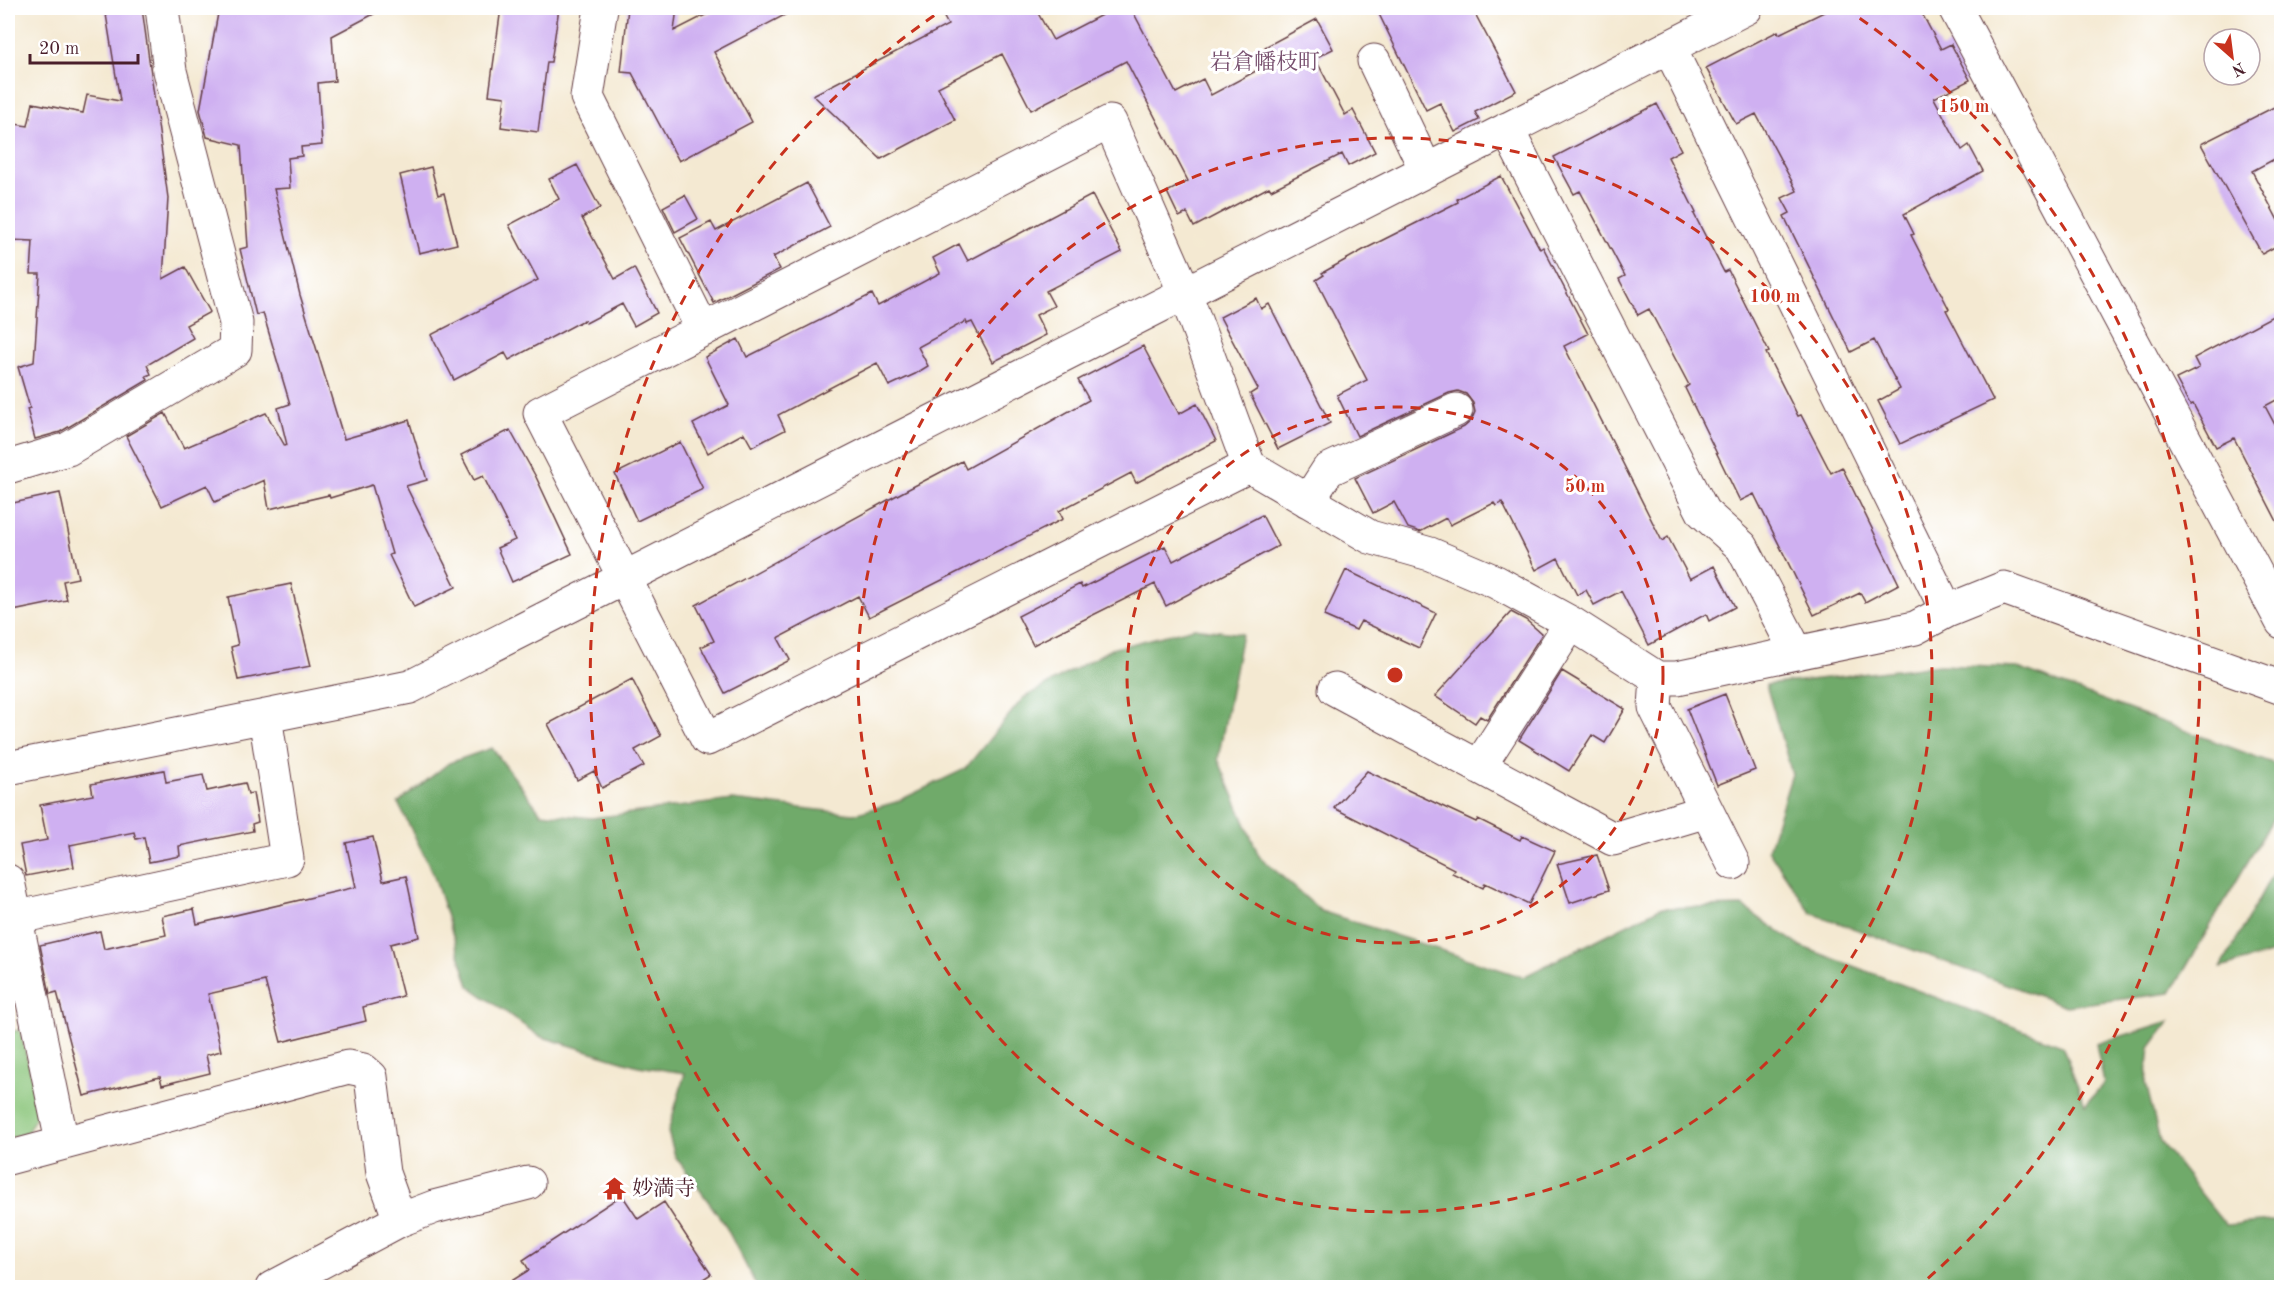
<svg xmlns="http://www.w3.org/2000/svg" width="2289" height="1295" viewBox="0 0 2289 1295" font-family="'Old Standard TT','Noto Serif JP',serif">
	<rect width="100%" height="100%" fill="#fff"/>
	<filter id="ink" filterUnits="userSpaceOnUse"><feTurbulence type="fractalNoise" baseFrequency=".0167" numOctaves="2"/><feDisplacementMap in="SourceGraphic" scale="12" xChannelSelector="R" yChannelSelector="G"/><feConvolveMatrix kernelMatrix="1 2 1 2 8 2 1 2 1" color-interpolation-filters="sRGB"/></filter>
	<filter id="wash" filterUnits="userSpaceOnUse"><feTurbulence type="fractalNoise" baseFrequency=".008" numOctaves="4" result="noise"/><feDisplacementMap in="SourceGraphic" scale="24" xChannelSelector="R" yChannelSelector="G"/><feGaussianBlur stdDeviation="1.35" result="paint"/><feColorMatrix in="noise" values="0 0 0 0 0 0 0 0 0 0 0 0 0 0 0 0 0 1.4 0 .05"/><feComposite in="paint" operator="in"/></filter>
	<g filter="url(#wash)">
		<rect width="100%" height="100%" fill="#f4e9d2"/>
		<!-- green -->
		<path fill="#8ac57a" stroke="#6a7252" stroke-width="1.5" d="M 20,1030 L 40,1109 L 27,1133 L 8,1139 L 8,1032 Z"/>
		<!-- forest -->
		<path fill="#6faa6a" stroke="#5c644a" stroke-width="1.5" d="M 1194,628 L 1242,634 L 1218,759 L 1259,856 L 1321,911 L 1523,977 L 1660,908 L 1742,906 L 1800,946 L 2062,1045 L 2085,1105 L 2104,1083 L 2096,1044 L 2170,1021 L 2150,1048 L 2146,1083 L 2160,1142 L 2226,1225 L 2281,1220 L 2281,1287 L 757,1287 L 724,1223 L 675,1156 L 668,1132 L 685,1073 L 638,1066 L 539,1036 L 469,986 L 433,873 L 398,803 L 449,763 L 492,748 L 541,813 L 592,818 L 732,800 L 854,814 L 896,802 L 965,769 L 1023,698 L 1111,649 Z
			M 1939,665 L 2018,668 L 2281,766 L 2281,805 L 2171,993 L 2066,1006 L 1811,913 L 1768,850 L 1792,774 L 1766,685 Z
			M 2281,858 L 2281,951 L 2221,968 Z"/>
		<g id="blocks">
			<!-- building -->
			<path fill="#cfb0f1" d="M 105,8 L 142,8 L 168,198 L 163,279 L 185,267 L 210,312 L 186,325 L 193,338 L 147,365 L 151,374 L 146,376 L 148,380 L 60,432 L 35,439 L 27,409 L 30,408 L 18,367 L 34,362 L 40,274 L 31,274 L 33,241 L 8,240 L 8,123 L 28,126 L 33,103 L 83,113 L 87,95 L 120,101 Z
				M 219,8 L 385,8 L 332,36 L 335,81 L 318,83 L 322,145 L 301,147 L 302,156 L 288,158 L 290,188 L 274,189 L 300,295 L 344,439 L 409,420 L 427,480 L 406,486 L 456,587 L 414,607 L 389,555 L 392,554 L 372,485 L 330,498 L 329,495 L 269,509 L 264,480 L 215,502 L 207,485 L 162,506 L 126,436 L 165,413 L 184,448 L 266,413 L 285,446 L 287,445 L 278,408 L 290,404 L 263,313 L 256,315 L 240,249 L 248,247 L 241,145 L 207,137 L 200,110 Z
				M 501,8 L 559,8 L 551,62 L 547,62 L 538,132 L 501,127 L 505,97 L 489,95 Z
				M 628,8 L 677,8 L 674,31 L 719,8 L 798,8 L 714,52 L 752,122 L 679,161 L 632,73 L 621,72 Z
				M 939,8 L 1035,8 L 1053,40 L 1115,8 L 1131,8 L 1176,93 L 1203,79 L 1211,95 L 1273,62 L 1265,47 L 1317,19 L 1333,49 L 1315,58 L 1345,115 L 1353,110 L 1375,152 L 1348,166 L 1342,154 L 1271,190 L 1269,187 L 1194,227 L 1187,213 L 1179,217 L 1167,192 L 1188,181 L 1126,61 L 1031,110 L 1002,54 L 938,87 L 955,120 L 881,159 L 813,95 L 948,25 Z
				M 1376,8 L 1472,8 L 1516,91 L 1475,112 L 1479,120 L 1455,132 L 1440,103 L 1426,110 Z
				M 1832,8 L 1919,8 L 1941,49 L 1951,44 L 1970,80 L 1934,98 L 1962,150 L 1969,145 L 1983,171 L 1904,214 L 1914,234 L 1911,235 L 1949,309 L 1946,310 L 1993,400 L 1900,444 L 1878,401 L 1900,389 L 1874,340 L 1851,352 L 1784,216 L 1790,213 L 1782,198 L 1797,191 L 1756,114 L 1736,124 L 1706,68 L 1778,31 L 1779,34 Z
				M 2282,103 L 2282,155 L 2252,171 L 2282,228 L 2282,243 L 2262,254 L 2201,144 Z
				M 1657,104 L 1681,150 L 1668,157 L 1696,213 L 1694,214 L 1724,272 L 1728,270 L 1769,352 L 1766,353 L 1798,416 L 1801,415 L 1831,473 L 1842,467 L 1899,584 L 1865,602 L 1860,593 L 1814,615 L 1754,494 L 1740,501 L 1685,388 L 1689,385 L 1649,309 L 1638,315 L 1619,279 L 1625,276 L 1580,191 L 1574,194 L 1554,157 Z
				M 577,165 L 600,208 L 582,218 L 615,279 L 634,268 L 657,313 L 634,326 L 622,304 L 586,323 L 584,320 L 509,360 L 505,353 L 454,380 L 431,335 L 538,280 L 509,225 L 559,199 L 549,179 Z
				M 431,167 L 438,195 L 444,193 L 457,244 L 419,253 L 400,175 Z
				M 1501,176 L 1540,249 L 1543,247 L 1588,334 L 1564,346 L 1662,541 L 1668,537 L 1690,579 L 1714,566 L 1735,607 L 1709,621 L 1706,614 L 1649,645 L 1621,591 L 1594,605 L 1586,590 L 1577,595 L 1558,558 L 1536,570 L 1502,502 L 1496,506 L 1494,503 L 1450,525 L 1446,518 L 1420,532 L 1408,528 L 1394,502 L 1373,513 L 1355,478 L 1464,427 L 1471,421 L 1475,412 L 1473,403 L 1466,394 L 1458,391 L 1449,393 L 1357,436 L 1337,395 L 1367,380 L 1316,280 L 1324,275 L 1322,273 L 1365,249 L 1458,202 L 1457,199 Z
				M 807,183 L 830,227 L 773,257 L 780,269 L 714,303 L 680,238 L 711,222 L 716,231 Z
				M 685,195 L 698,219 L 675,232 L 663,207 Z
				M 1092,195 L 1122,252 L 1046,291 L 1054,306 L 1036,315 L 1046,335 L 993,362 L 972,322 L 967,324 L 966,321 L 918,347 L 928,366 L 915,374 L 889,386 L 877,363 L 778,415 L 785,430 L 752,447 L 744,433 L 708,453 L 693,424 L 729,405 L 705,357 L 738,339 L 747,357 L 872,294 L 878,306 L 940,273 L 933,258 L 959,244 L 968,261 Z
				M 1256,298 L 1261,309 L 1269,304 L 1330,423 L 1278,449 L 1250,394 L 1258,389 L 1220,317 Z
				M 2282,311 L 2282,397 L 2265,406 L 2282,438 L 2282,531 L 2234,438 L 2216,447 L 2193,404 L 2190,405 L 2176,379 L 2199,368 L 2194,358 Z
				M 1143,346 L 1179,414 L 1197,404 L 1216,441 L 1136,483 L 1131,473 L 1059,511 L 1063,519 L 869,617 L 858,596 L 778,638 L 790,660 L 725,693 L 701,647 L 714,641 L 696,605 L 899,494 L 962,461 L 966,469 L 1089,400 L 1078,380 Z
				M 510,430 L 536,477 L 572,554 L 512,582 L 497,548 L 515,540 L 483,476 L 474,480 L 461,455 Z
				M 680,442 L 703,489 L 637,521 L 615,474 Z
				M 60,493 L 78,578 L 63,581 L 67,600 L 8,612 L 8,504 Z
				M 1262,515 L 1278,546 L 1166,606 L 1155,584 L 1033,645 L 1018,616 L 1080,584 L 1082,588 L 1165,546 L 1173,561 Z
				M 1346,570 L 1436,613 L 1419,648 L 1361,621 L 1356,630 L 1324,616 Z
				M 291,584 L 311,666 L 238,680 L 231,647 L 238,645 L 228,597 Z
				M 1511,612 L 1526,620 L 1542,634 L 1487,720 L 1480,716 L 1475,723 L 1435,696 Z
				M 1562,671 L 1625,709 L 1605,743 L 1592,735 L 1569,771 L 1519,740 Z
				M 632,679 L 661,736 L 635,750 L 644,766 L 602,788 L 594,771 L 577,780 L 548,724 Z
				M 1725,694 L 1755,770 L 1717,785 L 1687,709 Z
				M 164,770 L 166,782 L 203,775 L 207,791 L 245,783 L 248,794 L 253,793 L 258,822 L 252,824 L 253,831 L 179,846 L 180,856 L 149,862 L 144,837 L 136,839 L 134,832 L 70,845 L 74,867 L 26,876 L 20,845 L 47,840 L 40,805 L 93,795 L 91,784 Z
				M 1367,771 L 1476,822 L 1478,819 L 1520,840 L 1522,836 L 1555,851 L 1529,904 L 1485,883 L 1483,888 L 1452,873 L 1454,869 L 1334,808 Z
				M 373,837 L 383,881 L 406,876 L 419,937 L 390,944 L 403,996 L 363,1007 L 366,1021 L 281,1042 L 265,981 L 208,994 L 221,1051 L 206,1055 L 210,1073 L 162,1085 L 160,1077 L 84,1096 L 57,992 L 50,994 L 40,945 L 100,931 L 104,949 L 166,935 L 162,916 L 194,909 L 197,924 L 356,887 L 346,843 Z
				M 1597,855 L 1609,890 L 1570,903 L 1557,864 Z
				M 622,1195 L 638,1219 L 664,1202 L 711,1274 L 691,1287 L 502,1287 L 529,1270 L 523,1260 Z"/>
		</g>
	</g>
	<g filter="url(#ink)">
		<use href="#blocks" fill-opacity="0" stroke="#643d44" stroke-width="1.5"/>
		<g fill="none" stroke-linecap="round" stroke-linejoin="round">
			<defs>
				<path id="minor" d="M 601,8 L 587,97 L 703,330
					M 1955,8 L 2282,622
					M 1669,47 L 1947,611
					M 1374,61 L 1426,170
					M 1507,129 L 1703,512 L 1742,547 L 1797,653
					M 1249,466 L 707,739 L 540,413 L 1110,122 L 1185,293 L 1249,466 L 1370,537 L 1430,554 L 1496,582 L 1571,623 L 1657,678 L 1677,678 L 1915,628 L 1947,611 L 2004,588 L 2282,688
					M 8,467 L 68,449 L 235,350 L 236,323 L 170,71 L 162,8
					M 1308,501 L 1328,470 L 1456,410
					M 1657,678 L 1655,707 L 1733,863
					M 1335,689 L 1613,839 L 1707,811
					M 1479,767 L 1571,623
					M 8,768 L 410,687 L 1746,8
					M 8,881 L 62,1142
					M 14,918 L 287,859 L 265,716
					M 8,1158 L 348,1067 L 363,1070 L 371,1077 L 383,1173 L 400,1220 L 434,1207 L 528,1183
					M 272,1288 L 400,1220"/>
			</defs>
			<!-- minor casing -->
			<use href="#minor" stroke="#643d44" stroke-width="35"/>
			<!-- minor -->
			<use href="#minor" stroke="#fff" stroke-width="33"/>
		</g>
	</g>
	<!-- distance rings -->
	<g fill="none" stroke="#c8321e" stroke-width="3" stroke-dasharray="10 8">
		<circle cx="1395" cy="675" r="268"/>
		<circle cx="1395" cy="675" r="537"/>
		<path d="M872 1287A805 805 0 0 1 945 8M1845 8A805 805 0 0 1 1918 1287"/>
	</g>
	<!-- icons -->
	<defs>
		<symbol id="temple-bare" viewBox="-9 -9 18 18"><path d="M0-6L5-2H3V0L6.5 2.5H4V6H1.5V3h-3V6H-4V2.5H-6.5L-3 0V-2H-5Z" fill="#c8321e" stroke="#fff" stroke-width="2.5" paint-order="stroke"/></symbol>
	</defs>
	<g fill-rule="evenodd">
		<use href="#temple-bare" x="598" y="1172" width="33" height="33"/>
	</g>
	<g text-anchor="middle" dominant-baseline="central" stroke-width="6" stroke-linejoin="round" paint-order="stroke">
		<!-- poi labels -->
		<g font-size="21" fill="#4a1f2b" stroke="#fff" text-anchor="start">
			<text x="632" y="1189">妙満寺</text>
		</g>
		<!-- neighbourhood labels -->
		<g font-size="22" fill="#795270" stroke="#fff">
			<text x="1265" y="63">岩倉幡枝町</text>
		</g>
	</g>
	<circle cx="1395" cy="675" r="9" fill="#c8321e" stroke="#fff" stroke-width="3"/>
	<g font-size="18" text-anchor="middle" font-weight="bold" fill="#c8321e" stroke="#fff" stroke-width="6" stroke-linejoin="round" paint-order="stroke">
		<text x="1964" y="112">150 m</text>
		<text x="1775" y="302">100 m</text>
		<text x="1585" y="492">50 m</text>
	</g>
	<!-- margin -->
	<rect width="2289" height="1295" fill="none" stroke="#fff" stroke-width="30"/>
	<!-- north arrow -->
	<g transform="translate(2232 57) rotate(152)"><circle r="28" fill="#ffffff" stroke="#b7a5aa" stroke-width="1.5"/>
	<path d="M0-4.5L10 22L0 15L-10 22Z" fill="#c8321e"/>
	<text y="-9" font-size="16" font-weight="bold" text-anchor="middle" fill="#4a1f2b">N</text>
	</g>
	<!-- scale -->
	<path d="M30 54v9h108v-9" fill="none" stroke="#4a1f2b" stroke-width="3"/>
	<text x="39" y="54" font-size="18" fill="#4a1f2b" stroke="#ffffff" stroke-width="4.5" paint-order="stroke">20 m</text>
</svg>
